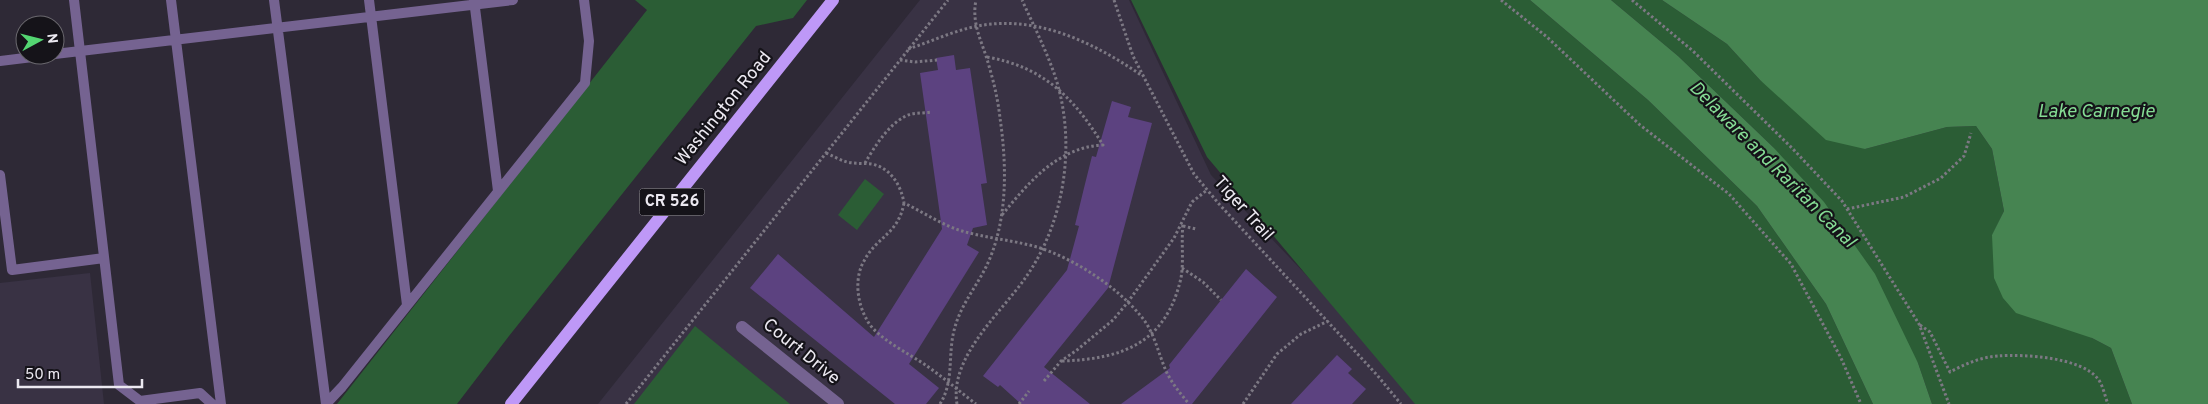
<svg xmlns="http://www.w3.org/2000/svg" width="2208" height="404" viewBox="0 0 2208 404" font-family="Overpass,sans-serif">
	<rect width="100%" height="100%" fill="#2e2936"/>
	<!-- built -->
	<path fill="#393244" d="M 920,0 L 1129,0 L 1211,175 L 1407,381 L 1425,404 L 598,404 Z
		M 90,273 L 104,404 L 0,404 L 0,283 Z"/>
	<!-- green -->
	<path fill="#2b5d35" d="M 635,0 L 807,0 L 793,18 L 756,26 L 509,336 L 457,404 L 337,404 L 647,10 Z
		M 1131,0 L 1530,0 L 1648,100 L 1757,206 L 1826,304 L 1873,404 L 1415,404 L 1207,157 Z
		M 1611,0 L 1662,0 L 1727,44 L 1760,80 L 1865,149 L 1947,127 L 1976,126 L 1992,149 L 2004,211 L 1992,236 L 2092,338 L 2111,348 L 2132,404 L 1932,404 L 1918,363 L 1773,147 L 1678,56 Z
		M 865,179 L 884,194 L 857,230 L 838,215 Z
		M 695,326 L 790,404 L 634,404 Z"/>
	<!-- water -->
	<path fill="#468451" d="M 1530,0 L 1611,0 L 1678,56 L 1773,147 L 1824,202 L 1875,274 L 1918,363 L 1932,404 L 1873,404 L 1826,304 L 1757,206 L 1648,100 Z
		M 1662,0 L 2208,0 L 2208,404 L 2132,404 L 2111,348 L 2092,338 L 2016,313 L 2003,298 L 1994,278 L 1992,235 L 2004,211 L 1992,149 L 1976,126 L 1947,127 L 1865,149 L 1826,140 L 1760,80 L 1727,44 Z"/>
	<!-- building -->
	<path fill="#5c4280" d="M 954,55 L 956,70 L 970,68 L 987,183 L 981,184 L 987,225 L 973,228 L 967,245 L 979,252 L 909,364 L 939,388 L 926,404 L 895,404 L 750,288 L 778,254 L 874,337 L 942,229 L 920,73 L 938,70 L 936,58 Z
		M 1112,101 L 1131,107 L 1128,117 L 1152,123 L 1108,288 L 1044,367 L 1090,404 L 1021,404 L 1000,385 L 998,387 L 983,376 L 1067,270 L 1079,226 L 1075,225 L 1084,188 L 1092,156 L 1096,157 Z
		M 1246,269 L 1277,297 L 1192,404 L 1121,404 L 1170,368 L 1169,365 Z
		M 1337,355 L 1352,369 L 1348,373 L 1366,389 L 1352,404 L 1291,404 Z"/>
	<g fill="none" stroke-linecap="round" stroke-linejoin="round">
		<!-- path -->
		<path stroke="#7c7883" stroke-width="3" stroke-dasharray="2.5 2.5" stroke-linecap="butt" d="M 1114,0 L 1133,56 L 1194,174 L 1219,204 L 1377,375 L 1401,404
			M 1501,0 L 1547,37 L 1640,125 L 1729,194 L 1791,264 L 1841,358 L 1861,404
			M 1632,0 L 1693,51 L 1792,148 L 1842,201 L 1919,324 L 1949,404
			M 908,49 C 930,42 951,32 973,27 C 1034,13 1093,42 1141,75
			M 987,57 C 1044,67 1074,98 1103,145 C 1058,147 1029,182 1002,215
			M 900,60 L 915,62 L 937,60
			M 826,153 C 833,156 840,160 847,162 C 855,164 863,163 871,164 C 890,167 901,185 904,203 C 923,212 942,225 962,231 C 986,238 1012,240 1037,247 C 1073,258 1116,286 1140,315 C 1155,332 1158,354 1167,373 C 1173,385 1181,394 1189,404
			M 865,163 C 875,146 891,120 911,114 C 918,113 925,113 932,112
			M 904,203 C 898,235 877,236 864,261 C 854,278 857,303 867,320 C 876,338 910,354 927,366 C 944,378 959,391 976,404
			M 1847,209 L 1904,197 L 1941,178 L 1964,156 L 1971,133
			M 1183,226 L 1196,229
			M 1182,268 L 1203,282 L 1221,300
			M 1920,325 L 1930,332 L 1950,372 C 1965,364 1981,357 1998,356 C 2024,354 2081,357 2098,379 C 2103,385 2105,397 2108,404
			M 1062,361 C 1123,359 1166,343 1181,278 C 1184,261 1181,242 1183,224
			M 1044,381 L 1061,361 L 1077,350 L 1113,320 L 1128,302 L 1174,238 L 1192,202 L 1207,190
			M 626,404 L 948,0
			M 940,404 C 955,380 947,353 955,327 C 961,305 976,287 986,267 C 1008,222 1007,166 1000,118 C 998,100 994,83 989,66 C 983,43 971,25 976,0
			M 957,404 C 949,357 1001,313 1026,277 C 1066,220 1077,139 1054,73 C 1045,48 1033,24 1022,0
			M 1019,404 L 1029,391
			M 1243,404 L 1277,354 L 1301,334 L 1328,321"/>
		<!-- service -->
		<path stroke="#756391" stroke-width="10" d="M 74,0 L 119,385 L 140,401 L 200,393 L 212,404
			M 171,0 L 221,404
			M 274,0 L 326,404
			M 369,0 L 407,305
			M 474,0 L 498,191
			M 55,54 L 513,0
			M 0,61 L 49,55
			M 0,175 L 12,270 L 104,258
			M 326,404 L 342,387 L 585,83 L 589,41 L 584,0"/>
		<!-- minor -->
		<path stroke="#756391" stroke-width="12" d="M 742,327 L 838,404"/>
		<!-- primary -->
		<path stroke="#be98f7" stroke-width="12" d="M 511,404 L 833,0"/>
	</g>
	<g text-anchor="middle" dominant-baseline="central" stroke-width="4.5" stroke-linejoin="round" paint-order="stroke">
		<!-- shield labels -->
		<rect fill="#151319" stroke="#aca9b0" stroke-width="1" x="639.5" y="188.5" width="65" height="27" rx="4"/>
		<g font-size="16" font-weight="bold" fill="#ece9f1">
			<text x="672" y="202">CR 526</text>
		</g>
		<!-- street labels -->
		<g font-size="18" fill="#ece9f1" stroke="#151319">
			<text transform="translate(724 109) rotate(-51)">Washington Road</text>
			<text transform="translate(1243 209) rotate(48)">Tiger Trail</text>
			<text transform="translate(801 352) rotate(39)">Court Drive</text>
		</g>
		<!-- water labels -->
		<g font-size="19" font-style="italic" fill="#85dc94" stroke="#151319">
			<text x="2096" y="112">Lake Carnegie</text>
			<text transform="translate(1772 165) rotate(45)">Delaware and Raritan Canal</text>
		</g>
	</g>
	<!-- north arrow -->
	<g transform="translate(40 40) rotate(83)"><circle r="24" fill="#151319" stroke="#6b696f"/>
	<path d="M0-4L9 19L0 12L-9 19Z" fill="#54d672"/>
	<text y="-8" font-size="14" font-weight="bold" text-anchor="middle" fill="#ece9f1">N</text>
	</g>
	<!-- scale -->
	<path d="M18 379v8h124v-8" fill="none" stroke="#ece9f1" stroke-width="2.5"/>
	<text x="25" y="379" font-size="15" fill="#ece9f1" stroke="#151319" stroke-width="4" paint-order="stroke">50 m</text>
</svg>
